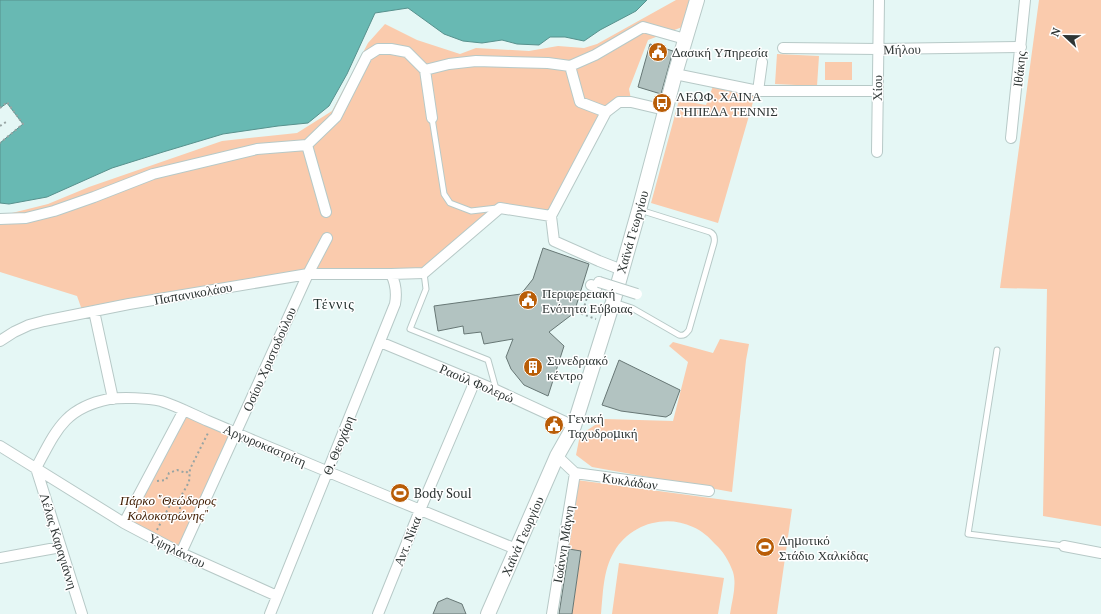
<svg xmlns="http://www.w3.org/2000/svg" width="1101" height="614" viewBox="0 0 1101 614" font-family="'PT Serif',serif">
	<rect width="100%" height="100%" fill="#e5f7f5"/>
	<!-- green -->
	<path fill="#facbad" d="M 676,0 L 693,0 L 685,26 L 648,40 L 629,89 L 631,99 L 620,98 L 548,213 L 499,206 L 423,270 L 305,271 L 82,310 L 77,296 L 0,272 L 0,216 L 48,204 L 89,187 L 222,141 L 297,133 L 332,111 L 368,43 L 385,24 L 417,40 L 460,54 L 476,48 L 529,51 L 558,46 L 584,48 L 597,44 Z
		M 1039,0 L 1101,0 L 1101,526 L 1043,516 L 1047,289 L 1000,288 Z
		M 777,54 L 819,56 L 817,86 L 775,84 Z
		M 825,62 L 852,62 L 852,80 L 825,80 Z
		M 713,86 L 755,95 L 718,223 L 651,203 L 679,100 L 706,105 Z
		M 720,339 L 749,344 L 746,360 L 732,492 L 592,467 L 576,455 L 580,435 L 604,419 L 673,421 L 688,362 L 669,346 L 673,342 L 713,353 Z
		M 184,410 L 235,433 L 181,553 L 124,523 Z
		M 577,480 L 792,509 L 777,614 L 730,614 C 732,600 737,585 733,572 C 729,561 723,551 715,544 C 709,537 702,531 693,527 C 665,514 630,524 614,552 C 603,570 603,594 601,614 L 572,614 L 581,551 L 568,549 L 558,614 Z
		M 619,563 L 724,578 L 718,614 L 612,614 Z"/>
	<!-- water -->
	<path fill="#68b9b3" stroke="#57918d" d="M 0,0 L 647,0 L 636,11 L 600,30 L 584,41 L 565,37 L 550,37 L 539,45 L 517,44 L 502,40 L 482,43 L 463,41 L 444,34 L 408,8 L 375,13 L 347,74 L 329,106 L 308,123 L 278,126 L 223,134 L 163,152 L 112,168 L 47,197 L 9,204 L 0,203 L 0,143 L 23,124 L 7,103 L 0,108 Z"/>
	<!-- building -->
	<path fill="#b2c3c1" stroke="#677775" d="M 650,44 L 673,51 L 661,94 L 638,87 Z
		M 543,248 L 589,264 L 574,313 L 549,332 L 564,346 L 548,396 L 524,385 L 511,369 L 506,357 L 513,339 L 484,344 L 481,332 L 464,334 L 463,326 L 438,331 L 434,306 L 521,294 L 533,279 Z
		M 619,360 L 680,390 L 671,414 L 666,417 L 621,411 L 602,405 Z
		M 569,549 L 581,551 L 572,614 L 559,614 Z
		M 447,598 L 462,604 L 466,614 L 433,614 L 438,602 Z"/>
	<g fill="none" stroke-linecap="round" stroke-linejoin="round">
		<defs>
			<path id="lane" d="M 432,118 L 444,194 L 450,203 L 471,211 L 497,208
				M 424,273 L 426,289 L 410,329 L 488,360 L 496,389
				M 614,302 L 632,308 L 679,335 C 684,336 686,334 689,330 L 714,243 C 715,238 714,234 710,232 L 640,210
				M 997,350 L 968,534 L 1064,546"/>
			<path id="street" d="M 783,48 L 878,49 L 1021,47
				M 570,66 L 595,55 L 643,27 L 685,39
				M 425,70 L 449,64 L 476,61 L 548,63 L 570,66 L 580,102 L 606,112
				M 675,74 L 758,91 L 877,91
				M 758,91 L 762,62
				M 1011,138 L 1025,0
				M 307,145 L 326,212
				M 877,152 L 879,0
				M 0,219 L 26,218 L 54,211 L 94,197 L 153,174 L 257,149 L 307,145 L 336,117 L 367,56 L 378,49 L 391,49 L 407,52 L 425,70 L 432,118
				M 622,270 L 599,261 L 554,241 L 551,216 L 606,112 L 619,102 L 631,102 L 665,110
				M 591,285 L 597,287 L 599,282
				M 94,311 L 113,399
				M 0,341 L 14,332 L 29,325 L 44,321 L 129,304 L 308,274 L 391,274 L 424,273 L 500,208 L 551,216
				M 380,342 L 496,390 L 574,426
				M 0,446 L 124,523 L 181,553 L 277,596
				M 557,456 L 575,473 L 709,491
				M 124,523 L 184,410
				M 1064,546 L 1101,553
				M 181,553 L 308,274 L 327,238
				M 0,558 L 61,547
				M 82,614 L 36,468 C 56,431 64,408 109,399 C 122,397 148,398 161,401 C 177,406 192,414 208,421 C 232,431 256,442 281,452 C 359,485 437,517 516,549
				M 270,614 L 395,304 C 397,293 396,284 391,274
				M 378,614 L 420,510 L 475,381
				M 552,614 L 575,473"/>
			<path id="secondary" d="M 488,614 L 557,456 L 574,426 L 613,302 L 639,210 L 675,74 L 697,0"/>
		</defs>
		<!-- lane casing -->
		<use href="#lane" stroke="#b7c9c7" stroke-width="7"/>
		<!-- street casing -->
		<use href="#street" stroke="#b7c9c7" stroke-width="12"/>
		<!-- secondary casing -->
		<use href="#secondary" stroke="#b7c9c7" stroke-width="16"/>
		<!-- path -->
		<path stroke="#97a4a3" stroke-width="2" stroke-dasharray="2 3" stroke-linecap="butt" d="M 0,108 L 7,102 L 23,124 L 0,143
			M 0,126 L 6,122
			M 588,294 L 582,314 L 596,319
			M 157,481 L 166,480 L 169,473 L 177,470 L 186,473 L 189,470
			M 180,514 L 180,498 L 189,482 L 190,469 L 209,431
			M 157,530 L 171,503 L 180,498"/>
		<!-- lane -->
		<use href="#lane" stroke="#fff" stroke-width="5"/>
		<!-- street -->
		<use href="#street" stroke="#fff" stroke-width="10"/>
		<!-- secondary -->
		<use href="#secondary" stroke="#fff" stroke-width="14"/>
		<defs>
			<path id="street-bridge" d="M 599,282 L 637,294"/>
		</defs>
		<!-- street-bridge casing -->
		<use href="#street-bridge" stroke="#b7c9c7" stroke-width="12" stroke-linecap="butt"/>
		<!-- street-bridge -->
		<use href="#street-bridge" stroke="#fff" stroke-width="10"/>
	</g>
	<!-- icons -->
	<defs>
		<symbol id="civic-disc" viewBox="-11 -11 22 22"><circle r="9.5" fill="#b95d07" stroke="#fff"/><path d="M-.6-6.5H3V-4.5H.6V-3L4-1V1h2V6H-6V1h2V-1L-.6-3ZM-1.2 2.5V6h2.4V2.5Z" fill="#fff"/></symbol>
		<symbol id="bus-disc" viewBox="-11 -11 22 22"><circle r="9.5" fill="#b95d07" stroke="#fff"/><path d="M-5-6H5V4H4V6H2V4H-2V6H-4V4H-5ZM-3.5-4V0h7V-4ZM-3.5 1.2v1.5H-2V1.2ZM2 1.2v1.5H3.5V1.2Z" fill="#fff"/></symbol>
		<symbol id="building-disc" viewBox="-11 -11 22 22"><circle r="9.5" fill="#b95d07" stroke="#fff"/><path d="M-4-6H4V6H1V3H-1V6H-4ZM-2.5-4.3h1.7v1.8h-1.7ZM.8-4.3h1.7v1.8H.8ZM-2.5-1h1.7V.8h-1.7ZM.8-1h1.7V.8H.8Z" fill="#fff"/></symbol>
		<symbol id="stadium-disc" viewBox="-11 -11 22 22"><circle r="9.5" fill="#b95d07" stroke="#fff"/><path d="M0-5a6.5 5 0 1 0 0 10a6.5 5 0 1 0 0-10ZM-3.5-1.8h7v3.6h-7Z" fill="#fff"/></symbol>
	</defs>
	<g fill-rule="evenodd">
		<use href="#civic-disc" x="647" y="41" width="22" height="22"/>
		<use href="#bus-disc" x="651" y="92" width="22" height="22"/>
		<use href="#civic-disc" x="517" y="289" width="22" height="22"/>
		<use href="#building-disc" x="522" y="356" width="22" height="22"/>
		<use href="#civic-disc" x="543" y="414" width="22" height="22"/>
		<use href="#stadium-disc" x="389" y="482" width="22" height="22"/>
		<use href="#stadium-disc" x="754" y="536" width="22" height="22"/>
	</g>
	<g text-anchor="middle" dominant-baseline="central" stroke-width="3" stroke-linejoin="round" paint-order="stroke">
		<!-- street labels -->
		<g font-size="13" fill="#2e3534" stroke="#fff">
			<text transform="translate(902 49) rotate(-1)">Μήλου</text>
			<text transform="translate(1019 69) rotate(-84)">Ιθάκης</text>
			<text transform="translate(877 88) rotate(-89)">Χίου</text>
			<text transform="translate(632 232) rotate(-74)">Χαϊνά Γεωργίου</text>
			<text transform="translate(193 293) rotate(-10)">Παπανικολάου</text>
			<text transform="translate(269 359) rotate(-66)">Οσίου Χριστοδούλου</text>
			<text transform="translate(477 383) rotate(23)">Ραούλ Φολερώ</text>
			<text transform="translate(265 445) rotate(23)">Αργυροκαστρίτη</text>
			<text transform="translate(338 445) rotate(-68)">Θ. Θεοχάρη</text>
			<text transform="translate(630 481) rotate(8)">Κυκλάδων</text>
			<text transform="translate(522 536) rotate(-66)">Χαϊνά Γεωργίου</text>
			<text transform="translate(59 541) rotate(73)">Λέλας Καραγιάννη</text>
			<text transform="translate(407 541) rotate(-68)">Αντ. Νίκα</text>
			<text transform="translate(563 544) rotate(-81)">Ιωάννη Μὰγνη</text>
			<text transform="translate(177 550) rotate(26)">Υψηλάντου</text>
		</g>
		<!-- poi labels -->
		<g font-size="13" fill="#2e3534" stroke="#fff" text-anchor="start">
			<text x="672" y="52">Δασική Υπηρεσία</text>
			<text x="676" y="96">ΛΕΩΦ. ΧΑΙΝΑ<tspan x="676" dy="15">ΓΗΠΕΔΑ ΤΕΝΝΙΣ</tspan></text>
			<text x="542" y="293">Περιφερειακή<tspan x="542" dy="15">Ενότητα Εύβοιας</tspan></text>
			<text x="547" y="360">Συνεδριακό<tspan x="547" dy="15">κέντρο</tspan></text>
			<text x="568" y="418">Γενική<tspan x="568" dy="15">Ταχυδρομική</tspan></text>
			<text x="414" y="493">Body Soul</text>
			<text x="779" y="540">Δημοτικό<tspan x="779" dy="15">Στάδιο Χαλκίδας</tspan></text>
		</g>
		<!-- park labels -->
		<g font-size="13" font-style="italic" fill="#432005" stroke="#fff">
			<text x="168" y="500">Πάρκο "Θεώδορος<tspan x="168" dy="15">Κολοκοτρώνης"</tspan></text>
		</g>
		<!-- neighbourhood labels -->
		<g font-size="14" letter-spacing="1" fill="#233230" stroke="#fff">
			<text x="334" y="303">Τέννις</text>
		</g>
	</g>
	<!-- north arrow -->
	<g transform="translate(1065 36) rotate(292)" stroke="#ffffff" stroke-width="3" paint-order="stroke">
	<path d="M0-3L7 15L0 10L-7 15Z" fill="#2e3534"/>
	<text y="-6" font-size="11" font-weight="bold" text-anchor="middle" fill="#2e3534">N</text>
	</g>
</svg>
